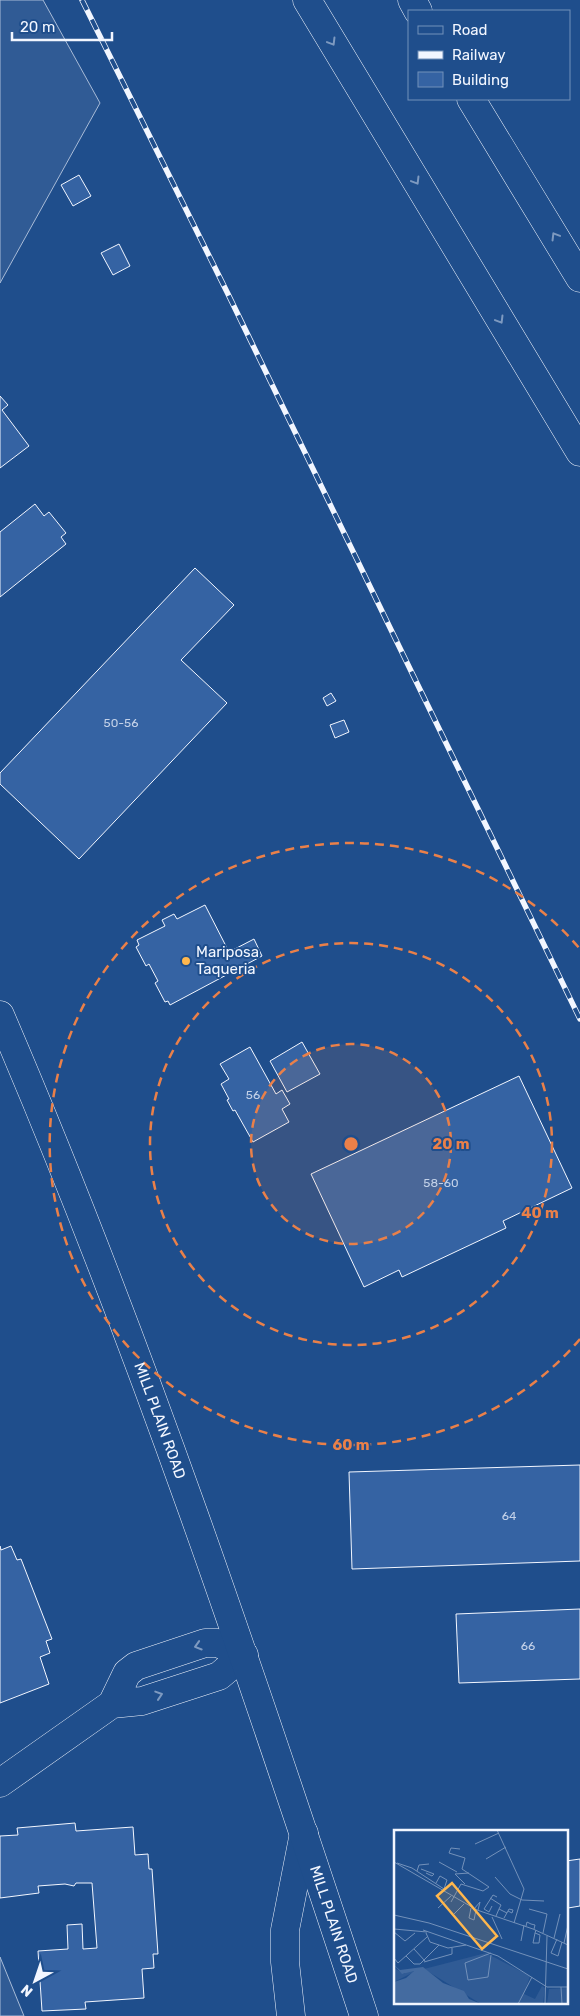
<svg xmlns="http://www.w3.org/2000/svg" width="580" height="2016" viewBox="0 0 580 2016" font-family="Rubik,sans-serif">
	<rect width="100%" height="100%" fill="#1f4e8c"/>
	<!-- built -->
	<path fill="#305b95" stroke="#a8bbd7" d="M 0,0 L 43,0 L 100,103 L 0,283 Z
		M 0,1957 L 24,2016 L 0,2016 Z"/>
	<!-- building -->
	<path fill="#3563a3" stroke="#f2f6ff" d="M 79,175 L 91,196 L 73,206 L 61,185 Z
		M 119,244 L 130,266 L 113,275 L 101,253 Z
		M 0,396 L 8,405 L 2,410 L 29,446 L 0,468 Z
		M 35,504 L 44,516 L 49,512 L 66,533 L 61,537 L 66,544 L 0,597 L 0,532 Z
		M 195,568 L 234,605 L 181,660 L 227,703 L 79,859 L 0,784 L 0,773 Z
		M 331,693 L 336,701 L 327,706 L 323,698 Z
		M 344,720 L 349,732 L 335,738 L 330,725 Z
		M 205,905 L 229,952 L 254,939 L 262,956 L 170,1005 L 168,1001 L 165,1002 L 155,983 L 158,981 L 149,964 L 146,966 L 136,947 L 139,945 L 137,940 L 165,926 L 162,920 L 174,914 L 177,919 Z
		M 302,1042 L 320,1074 L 287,1092 L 270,1061 Z
		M 250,1047 L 276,1094 L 282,1090 L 290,1104 L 282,1109 L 289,1122 L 253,1142 L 235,1110 L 233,1111 L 227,1100 L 229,1099 L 221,1084 L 229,1079 L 220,1064 Z
		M 519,1076 L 572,1188 L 503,1221 L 506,1228 L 402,1277 L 399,1270 L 364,1287 L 311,1174 Z
		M 580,1465 L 580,1561 L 352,1569 L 349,1472 Z
		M 0,1546 L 1,1550 L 11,1546 L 17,1560 L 21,1559 L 52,1639 L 46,1641 L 50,1653 L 40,1657 L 49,1684 L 0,1703 Z
		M 580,1609 L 580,1679 L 459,1683 L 456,1614 Z
		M 75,1823 L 76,1831 L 133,1827 L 135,1855 L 148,1854 L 149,1869 L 152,1869 L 158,1954 L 153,1954 L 154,1968 L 142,1969 L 144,1998 L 85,2002 L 86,2009 L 42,2011 L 38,1951 L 68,1949 L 67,1925 L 82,1924 L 83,1949 L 97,1948 L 92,1883 L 76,1883 L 74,1886 L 65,1884 L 38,1886 L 39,1893 L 0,1898 L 0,1836 L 18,1835 L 17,1828 Z
		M 580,1859 L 580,1906 L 568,1908 L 566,1861 Z"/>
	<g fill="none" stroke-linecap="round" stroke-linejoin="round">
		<defs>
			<path id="street" d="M 0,1783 L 112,1704 L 127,1673 L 136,1666 L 205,1643 L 218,1643 L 244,1655 L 219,1676 L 142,1701 L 112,1704
				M 291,2016 L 285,1962 L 285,1930 L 304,1833"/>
			<g id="primary">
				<path id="s1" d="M 0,1015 C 140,1341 253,1679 364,2016"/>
			</g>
			<path id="highway" d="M 307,0 L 580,452
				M 412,0 L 418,11
				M 471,99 L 580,278"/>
		</defs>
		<!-- street casing -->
		<use href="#street" stroke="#f2f6ff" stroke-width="29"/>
		<!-- primary casing -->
		<use href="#primary" stroke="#f2f6ff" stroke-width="29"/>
		<!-- highway casing -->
		<use href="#highway" stroke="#f2f6ff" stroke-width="29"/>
		<!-- street -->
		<use href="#street" stroke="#1f4e8c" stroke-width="28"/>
		<!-- primary -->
		<use href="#primary" stroke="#1f4e8c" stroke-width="28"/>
		<!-- highway -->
		<use href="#highway" stroke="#1f4e8c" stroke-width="28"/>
		<defs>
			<path id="rail" d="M 82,0 L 228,294 L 580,1019"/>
		</defs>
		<!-- rail casing -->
		<use href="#rail" stroke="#f2f6ff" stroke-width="5.5"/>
		<!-- rail -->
		<use href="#rail" stroke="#1f4e8c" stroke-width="4" stroke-dasharray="11" stroke-linecap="butt"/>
	</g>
	<!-- one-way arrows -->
	<defs><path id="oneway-chevron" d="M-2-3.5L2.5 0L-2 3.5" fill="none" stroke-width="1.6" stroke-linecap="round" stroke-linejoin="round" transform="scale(1.25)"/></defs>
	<g stroke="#7e9ac0">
		<use href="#oneway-chevron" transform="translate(332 42) rotate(59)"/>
		<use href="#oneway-chevron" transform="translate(416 181) rotate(59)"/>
		<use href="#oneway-chevron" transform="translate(555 236) rotate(-121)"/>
		<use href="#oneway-chevron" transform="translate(500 320) rotate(59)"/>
		<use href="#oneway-chevron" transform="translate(198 1646) rotate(163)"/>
		<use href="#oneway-chevron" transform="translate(159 1695) rotate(-18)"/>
	</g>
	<!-- distance rings -->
	<circle cx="351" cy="1144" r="100" fill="#ea8049" fill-opacity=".12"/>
	<g fill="none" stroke="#ea8049" stroke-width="2.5" stroke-dasharray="9 6">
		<circle cx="351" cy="1144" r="100"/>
		<circle cx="351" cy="1144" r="201"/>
		<path d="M580 1339A301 301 0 1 1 580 949"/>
	</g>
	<!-- markers -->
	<circle fill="#ffb74d" stroke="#1f4e8c" stroke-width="2" cx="186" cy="961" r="5"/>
	<g text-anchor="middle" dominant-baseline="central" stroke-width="4" stroke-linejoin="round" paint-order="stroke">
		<!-- number labels -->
		<g font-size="12" fill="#c3d1e8">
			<text x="121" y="723">50-56</text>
			<text x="253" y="1095">56</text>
			<text x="441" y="1183">58-60</text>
			<text x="509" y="1516">64</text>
			<text x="528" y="1646">66</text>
		</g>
		<!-- poi labels -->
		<g font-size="15" fill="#f2f6ff" stroke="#1f4e8c" text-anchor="start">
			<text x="196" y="952">Mariposa<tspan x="196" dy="17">Taqueria</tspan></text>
		</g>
		<!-- street labels -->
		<g font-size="15" fill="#f2f6ff" stroke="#1f4e8c">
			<text stroke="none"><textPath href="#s1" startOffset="436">MILL PLAIN ROAD</textPath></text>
			<text stroke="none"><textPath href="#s1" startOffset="969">MILL PLAIN ROAD</textPath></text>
		</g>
	</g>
	<!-- overview -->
	<g transform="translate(394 1830)">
		<rect width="174" height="174" fill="#1f4e8c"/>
		<path d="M 92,123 L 136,146 L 130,164 L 141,169 L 148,156 L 151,158 L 149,174 L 87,174 L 30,139 ZM 0,138 L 10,144 L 16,139 L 20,142 L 0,152 ZM 174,158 L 174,174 L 153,174 L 155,159 Z" fill="#305b95"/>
		<path d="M 0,135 L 6,140 L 29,137 L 49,153 L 70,161 L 75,169 L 87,174 L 0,174 L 0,152 L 12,148 L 20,141 L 8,144 Z" fill="#446ba0"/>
		<path fill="none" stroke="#7391ba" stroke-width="1" d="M 103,0 L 130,59 L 120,93M 81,14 L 105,3M 92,29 L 112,17M 0,32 L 83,80 L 139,99 L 174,115M 45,32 L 63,42M 3,33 L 18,38 L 50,59M 27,39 L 40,44 L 38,46 L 32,43M 23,41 L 25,35 L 35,34M 101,47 L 116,64 L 128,70 L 150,71M 42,53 L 46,46 L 53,50 L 50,59M 71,54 L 61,44 L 75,43M 96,68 L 107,75 L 105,79M 57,72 L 67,54 L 89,61 L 95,57 L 68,39 L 71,28 L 55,23 L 57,18 L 66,19M 98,76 L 95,82 L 90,79 L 99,65 L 103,67M 44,78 L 57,66M 77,78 L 75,88 L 80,90 L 82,80M 80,79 L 86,72 L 84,80M 135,79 L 153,84 L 149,103M 0,85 L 35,93 L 174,139M 59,85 L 70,74M 102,86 L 105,79 L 113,83M 98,87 L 108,109M 110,88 L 114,81 L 115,79 L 119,80 L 118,83 L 114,81M 132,96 L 133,92 L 137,94 L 141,95 L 140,99M 0,99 L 33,102M 29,100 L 104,126 L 153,157 L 174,157M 0,102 L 11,111 L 21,103M 32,103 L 36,112 L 54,118 L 72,115M 141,103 L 146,105 L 145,113 L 139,113 L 141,103 L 142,100M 160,108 L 166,84M 163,109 L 157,123 L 164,126 L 168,112M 127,111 L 130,95M 170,113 L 174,95M 20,119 L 31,131M 97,125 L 94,147 L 74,150 L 71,133 L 97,123M 12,126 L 20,134 L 26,134 L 45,115M 0,128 L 4,133 L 33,107M 30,132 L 58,124 L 58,118M 167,157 L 168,174M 124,174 L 138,147M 151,174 L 153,106"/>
		<path fill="#ffb74d" fill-opacity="0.15" stroke="#ffb74d" stroke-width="2.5" d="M 58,53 L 103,106 L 88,119 L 43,66 Z"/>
		<rect width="174" height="174" fill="none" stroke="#f2f6ff" stroke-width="2.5"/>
	</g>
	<circle cx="351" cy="1144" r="8" fill="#ea8049" stroke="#1f4e8c" stroke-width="2.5"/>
	<g font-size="15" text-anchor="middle" font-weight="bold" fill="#ea8049" stroke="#1f4e8c" stroke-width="4" stroke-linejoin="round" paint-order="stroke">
		<text x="451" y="1149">20 m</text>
		<text x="540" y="1218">40 m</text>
		<text x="351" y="1450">60 m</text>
	</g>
	<!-- legend -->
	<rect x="408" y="10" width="162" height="90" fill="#1f4e8c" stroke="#7391ba"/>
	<rect x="418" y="26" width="25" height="8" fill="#1f4e8c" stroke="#7391ba"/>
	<text x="452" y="35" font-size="15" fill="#f2f6ff">Road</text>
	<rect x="418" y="51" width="25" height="8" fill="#f2f6ff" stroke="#7391ba"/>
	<text x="452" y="60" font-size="15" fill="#f2f6ff">Railway</text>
	<rect x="418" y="72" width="25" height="15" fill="#3563a3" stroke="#7391ba"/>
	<text x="452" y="85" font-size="15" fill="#f2f6ff">Building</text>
	<!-- north arrow -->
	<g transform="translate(35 1981) rotate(220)" stroke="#1f4e8c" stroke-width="4" paint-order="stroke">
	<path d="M0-4L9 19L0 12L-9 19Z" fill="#f2f6ff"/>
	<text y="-8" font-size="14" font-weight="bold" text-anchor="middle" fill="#f2f6ff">N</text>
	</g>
	<!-- scale -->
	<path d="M12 32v8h100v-8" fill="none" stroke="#f2f6ff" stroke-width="2.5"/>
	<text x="20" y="32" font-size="15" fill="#f2f6ff" stroke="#1f4e8c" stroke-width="4" paint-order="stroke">20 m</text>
</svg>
